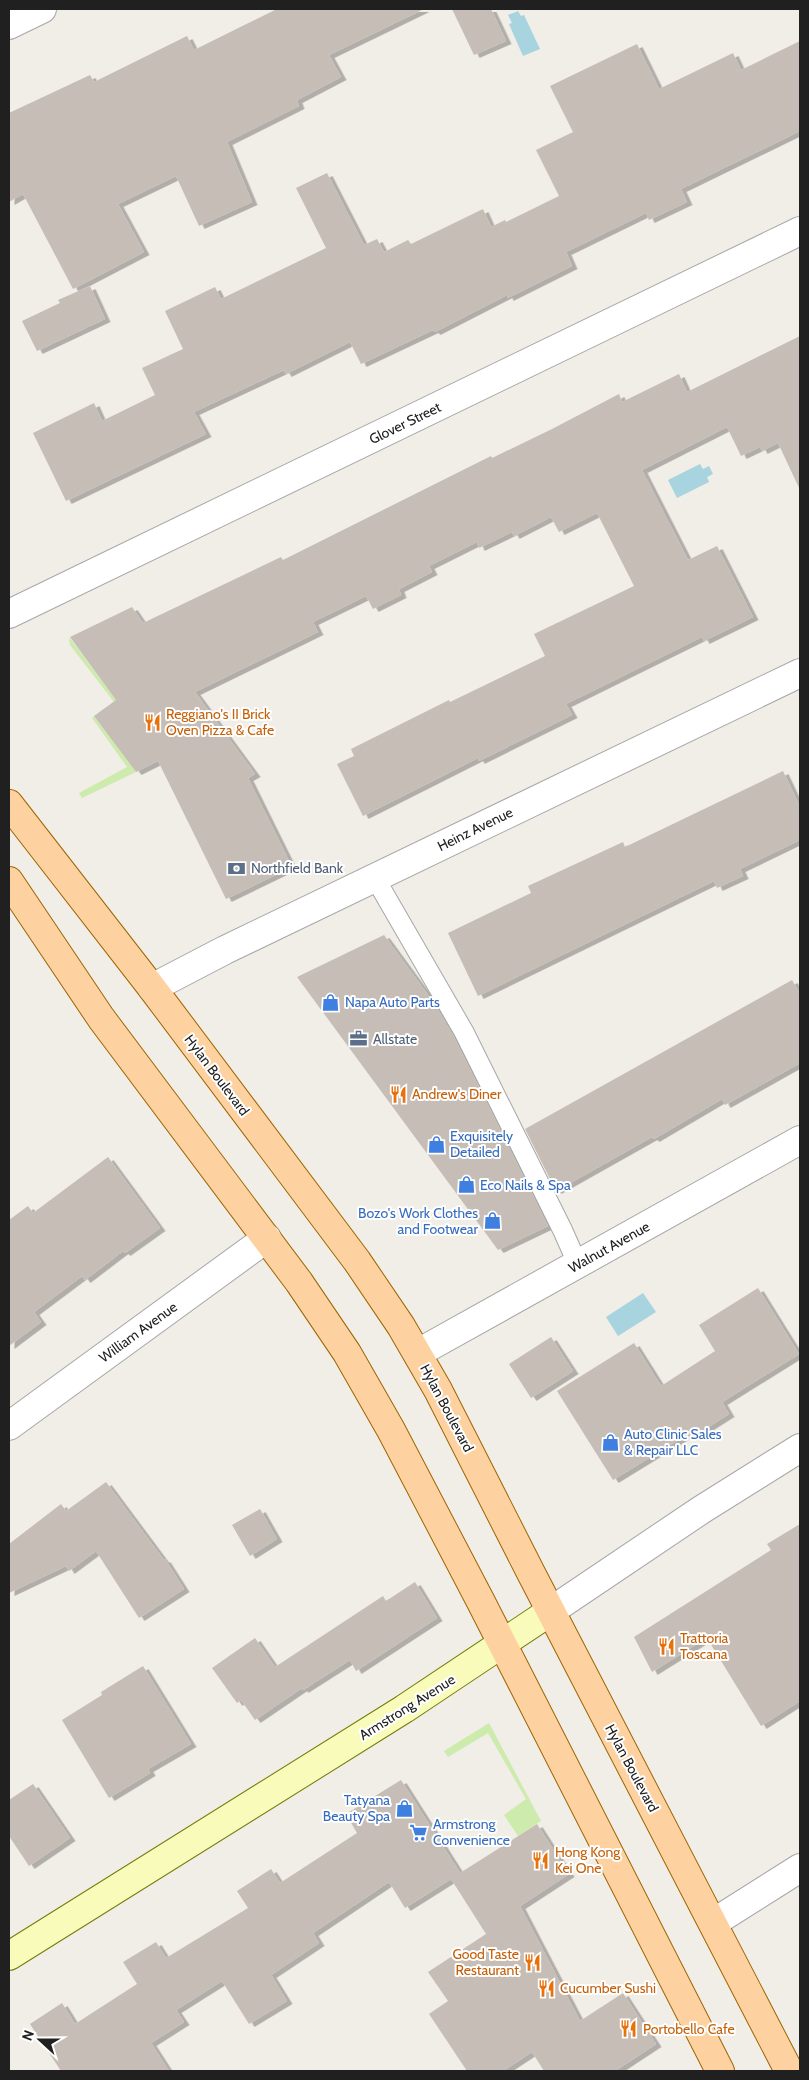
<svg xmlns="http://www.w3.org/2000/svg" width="809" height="2080" viewBox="0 0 809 2080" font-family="Cabin,sans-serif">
	<defs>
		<filter id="shadow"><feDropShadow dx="5.5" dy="3" stdDeviation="0" flood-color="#0004"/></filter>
	</defs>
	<rect width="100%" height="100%" fill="#f1ede7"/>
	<!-- grass -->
	<path fill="#cdebad" d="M 70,638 L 116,700 L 114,702 L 70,645 L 69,640 Z
		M 94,716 L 136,772 L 82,798 L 79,793 L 127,767 L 92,718 Z
		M 489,1723 L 541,1821 L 518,1836 L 504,1815 L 526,1799 L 488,1733 L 448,1757 L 444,1751 Z"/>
	<!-- water -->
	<path fill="#a7d4df" d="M 518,11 L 521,16 L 524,15 L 540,49 L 523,56 L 509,24 L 512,23 L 508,15 Z
		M 700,464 L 703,469 L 709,466 L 713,474 L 707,477 L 709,482 L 677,498 L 668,480 Z
		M 643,1293 L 656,1312 L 618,1336 L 606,1317 Z"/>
	<!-- building -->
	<path fill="#c6bdb6" filter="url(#shadow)" d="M 277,9 L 424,9 L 329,55 L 341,77 L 297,100 L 299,106 L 227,142 L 252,202 L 199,226 L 176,176 L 118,204 L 144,252 L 73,289 L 23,194 L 9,202 L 9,113 L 90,75 L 94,82 L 187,36 L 194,50 Z
		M 452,9 L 491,9 L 506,41 L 474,55 Z
		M 800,41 L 800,131 L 681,189 L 687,202 L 649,220 L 646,213 L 566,252 L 572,266 L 508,298 L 507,295 L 435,332 L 433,330 L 361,364 L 350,342 L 286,374 L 284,370 L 194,412 L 206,434 L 66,501 L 33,433 L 94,403 L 102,421 L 155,395 L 142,368 L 183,349 L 165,311 L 215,287 L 221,299 L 326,248 L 296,188 L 327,173 L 364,245 L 377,239 L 384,252 L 408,240 L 411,244 L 483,209 L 491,227 L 505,220 L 506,222 L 559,196 L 536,150 L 573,132 L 550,86 L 637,44 L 659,89 L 733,53 L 741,70 Z
		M 90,286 L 105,319 L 37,351 L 22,321 L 60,303 L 58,300 Z
		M 800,336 L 800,490 L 778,443 L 762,451 L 760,447 L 741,456 L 727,427 L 642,470 L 688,560 L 717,546 L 753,617 L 704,641 L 702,637 L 566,704 L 572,715 L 479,761 L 478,758 L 363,816 L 337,764 L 354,756 L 351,749 L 449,700 L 450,702 L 545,656 L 534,634 L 634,586 L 597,513 L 559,532 L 551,517 L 514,536 L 512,532 L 479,548 L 477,542 L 429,566 L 432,572 L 399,589 L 401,595 L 373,609 L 366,596 L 313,622 L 318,632 L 195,692 L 255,774 L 248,778 L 292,867 L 226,899 L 158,761 L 136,772 L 94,716 L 116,700 L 70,637 L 132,607 L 143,623 L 281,557 L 283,560 L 491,456 L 492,458 L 552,429 L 619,394 L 622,402 L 679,374 L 687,392 Z
		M 783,771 L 800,807 L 800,840 L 740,869 L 743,876 L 717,888 L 714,881 L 478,996 L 448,933 L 531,893 L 528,886 L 623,842 L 625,847 Z
		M 384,935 L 436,1006 L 454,1037 L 548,1226 L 498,1250 L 297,977 Z
		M 792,980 L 800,994 L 800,1063 L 725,1105 L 722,1099 L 654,1139 L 652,1137 L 556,1191 L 525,1129 Z
		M 108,1157 L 160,1228 L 125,1253 L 123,1251 L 85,1280 L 82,1276 L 34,1312 L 41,1322 L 9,1346 L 9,1220 L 28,1206 L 33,1213 Z
		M 758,1288 L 799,1354 L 722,1402 L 729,1414 L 691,1438 L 688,1434 L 613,1480 L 557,1391 L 634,1343 L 661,1386 L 715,1351 L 699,1325 Z
		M 551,1337 L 573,1371 L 531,1398 L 509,1364 Z
		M 106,1482 L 164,1560 L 165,1559 L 184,1589 L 139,1618 L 96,1551 L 69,1571 L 66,1566 L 9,1593 L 9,1544 L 61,1504 L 66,1511 Z
		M 260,1509 L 277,1539 L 250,1556 L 232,1525 Z
		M 800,1524 L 800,1701 L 761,1726 L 710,1643 L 708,1644 L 705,1639 L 652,1672 L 634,1637 L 771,1550 L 767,1544 Z
		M 415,1582 L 437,1618 L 356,1671 L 350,1660 L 303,1690 L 302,1688 L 255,1720 L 241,1700 L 237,1703 L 212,1668 L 255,1638 L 275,1667 L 383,1596 L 386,1601 Z
		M 143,1666 L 191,1744 L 148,1769 L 150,1773 L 109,1798 L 62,1720 L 102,1695 L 101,1692 Z
		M 401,1780 L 460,1873 L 537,1824 L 569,1874 L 520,1906 L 580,2021 L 623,1993 L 656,2044 L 615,2071 L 544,2071 L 532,2052 L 503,2071 L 467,2071 L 429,2014 L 448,2001 L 428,1972 L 486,1934 L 451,1879 L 405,1908 L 389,1882 L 313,1933 L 319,1943 L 271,1975 L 287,2001 L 249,2024 L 222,1981 L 176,2010 L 184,2022 L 151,2043 L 169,2071 L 61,2071 L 30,2024 L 62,2003 L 75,2024 L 137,1984 L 123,1962 L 156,1942 L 166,1958 L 248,1908 L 237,1891 L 271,1869 L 280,1883 L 357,1833 L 346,1814 Z
		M 33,1784 L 70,1838 L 29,1866 L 9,1836 L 9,1800 Z"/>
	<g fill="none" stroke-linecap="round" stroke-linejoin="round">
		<defs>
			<path id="lane" d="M 375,878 L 464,1032 L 563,1231 L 578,1265"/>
			<path id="street" d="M 9,25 L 42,9
				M 9,614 L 800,231
				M 152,988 L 225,950 L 800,673
				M 418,1353 L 800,1140
				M 9,1426 L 267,1238
				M 551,1611 L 701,1510 L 800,1448
				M 713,1923 L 800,1868"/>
			<path id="secondary" d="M 9,1956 L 404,1709 L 551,1611"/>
			<path id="primary" d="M 9,804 L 152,988 L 357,1261 L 401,1326 L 438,1390 L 531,1573 L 789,2071
				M 9,881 L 101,1018 L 299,1282 L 347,1353 L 391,1430 L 481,1602 L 720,2071"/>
		</defs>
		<!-- lane casing -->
		<use href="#lane" stroke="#a7a7a7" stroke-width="21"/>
		<!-- street casing -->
		<use href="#street" stroke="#a7a7a7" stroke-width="30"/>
		<!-- secondary casing -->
		<use href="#secondary" stroke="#717b03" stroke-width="30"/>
		<!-- primary casing -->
		<use href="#primary" stroke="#9d6500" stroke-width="30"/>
		<!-- lane -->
		<use href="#lane" stroke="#fff" stroke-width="19"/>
		<!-- street -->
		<use href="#street" stroke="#fff" stroke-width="28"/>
		<!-- secondary -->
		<use href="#secondary" stroke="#f9fbbb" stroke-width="28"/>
		<!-- primary -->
		<use href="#primary" stroke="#fdd2a0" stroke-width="28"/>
	</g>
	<!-- icons -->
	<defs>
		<symbol id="restaurant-bare" viewBox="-9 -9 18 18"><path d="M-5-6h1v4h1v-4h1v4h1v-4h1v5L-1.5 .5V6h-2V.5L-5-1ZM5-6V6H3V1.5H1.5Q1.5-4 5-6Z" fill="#e8710a" stroke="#fff" stroke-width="2.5" paint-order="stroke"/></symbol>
		<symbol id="bank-bare" viewBox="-9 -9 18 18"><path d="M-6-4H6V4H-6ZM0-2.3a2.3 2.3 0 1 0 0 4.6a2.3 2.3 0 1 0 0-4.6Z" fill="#5c6f8a" stroke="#fff" stroke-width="2.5" paint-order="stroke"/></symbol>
		<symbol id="shop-bare" viewBox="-9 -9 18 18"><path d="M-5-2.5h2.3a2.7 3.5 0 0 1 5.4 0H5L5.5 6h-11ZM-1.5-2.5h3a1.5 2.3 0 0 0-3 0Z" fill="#3f7fe0" stroke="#fff" stroke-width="2.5" paint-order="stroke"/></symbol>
		<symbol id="office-bare" viewBox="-9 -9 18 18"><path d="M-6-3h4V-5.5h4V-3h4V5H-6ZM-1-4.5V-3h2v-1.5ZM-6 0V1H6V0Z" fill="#5c6f8a" stroke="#fff" stroke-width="2.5" paint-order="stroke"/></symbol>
		<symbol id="supermarket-bare" viewBox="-9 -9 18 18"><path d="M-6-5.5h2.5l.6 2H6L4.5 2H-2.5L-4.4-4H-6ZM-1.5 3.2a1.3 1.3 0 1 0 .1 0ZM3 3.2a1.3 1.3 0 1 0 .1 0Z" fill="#3f7fe0" stroke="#fff" stroke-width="2.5" paint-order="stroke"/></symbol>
	</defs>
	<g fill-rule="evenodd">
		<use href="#restaurant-bare" x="140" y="710" width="25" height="25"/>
		<use href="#bank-bare" x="224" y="856" width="25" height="25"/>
		<use href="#shop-bare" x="318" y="990" width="25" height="25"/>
		<use href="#office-bare" x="346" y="1026" width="25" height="25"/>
		<use href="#restaurant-bare" x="386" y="1082" width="25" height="25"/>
		<use href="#shop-bare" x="424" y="1132" width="25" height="25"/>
		<use href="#shop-bare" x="454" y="1172" width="25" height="25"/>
		<use href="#shop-bare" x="480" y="1208" width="25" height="25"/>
		<use href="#shop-bare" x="598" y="1430" width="25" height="25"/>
		<use href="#restaurant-bare" x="654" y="1634" width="25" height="25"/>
		<use href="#shop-bare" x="392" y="1796" width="25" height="25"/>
		<use href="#supermarket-bare" x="406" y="1820" width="25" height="25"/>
		<use href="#restaurant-bare" x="528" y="1848" width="25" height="25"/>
		<use href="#restaurant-bare" x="520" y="1950" width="25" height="25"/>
		<use href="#restaurant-bare" x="534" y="1976" width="25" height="25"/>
		<use href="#restaurant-bare" x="616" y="2016" width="25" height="25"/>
	</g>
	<g text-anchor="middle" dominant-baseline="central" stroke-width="4" stroke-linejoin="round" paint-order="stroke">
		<!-- street labels -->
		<g font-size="14" fill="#202020" stroke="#fff">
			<text transform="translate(405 423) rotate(-26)">Glover Street</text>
			<text transform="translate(475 829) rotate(-26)">Heinz Avenue</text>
			<text transform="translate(217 1075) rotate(53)">Hylan Boulevard</text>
			<text transform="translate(609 1247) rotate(-29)">Walnut Avenue</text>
			<text transform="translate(138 1332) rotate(-36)">William Avenue</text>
			<text transform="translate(447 1408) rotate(62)">Hylan Boulevard</text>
			<text transform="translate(407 1707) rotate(-32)">Armstrong Avenue</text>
			<text transform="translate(632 1768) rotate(62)">Hylan Boulevard</text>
		</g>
		<!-- food labels -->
		<g font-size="14" fill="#c56008" stroke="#fff" text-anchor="start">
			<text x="166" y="714">Reggiano's II Brick<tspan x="166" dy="16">Oven Pizza &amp; Cafe</tspan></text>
			<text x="412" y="1094">Andrew's Diner</text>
			<text x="680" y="1638">Trattoria<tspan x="680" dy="16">Toscana</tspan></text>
			<text x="555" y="1852">Hong Kong<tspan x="555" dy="16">Kei One</tspan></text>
			<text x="519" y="1954" text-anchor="end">Good Taste<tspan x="519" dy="16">Restaurant</tspan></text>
			<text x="560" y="1988">Cucumber Sushi</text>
			<text x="643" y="2029">Portobello Cafe</text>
		</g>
		<!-- service labels -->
		<g font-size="14" fill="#4e5e75" stroke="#fff" text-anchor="start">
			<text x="251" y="868">Northfield Bank</text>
			<text x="373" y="1039">Allstate</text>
		</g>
		<!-- shop labels -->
		<g font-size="14" fill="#366cbe" stroke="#fff" text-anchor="start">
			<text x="345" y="1002">Napa Auto Parts</text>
			<text x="450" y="1136">Exquisitely<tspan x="450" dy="16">Detailed</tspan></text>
			<text x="480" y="1185">Eco Nails &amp; Spa</text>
			<text x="478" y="1213" text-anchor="end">Bozo's Work Clothes<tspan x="478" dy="16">and Footwear</tspan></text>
			<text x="624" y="1434">Auto Clinic Sales<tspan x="624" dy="16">&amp; Repair LLC</tspan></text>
			<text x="390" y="1800" text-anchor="end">Tatyana<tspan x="390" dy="16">Beauty Spa</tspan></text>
			<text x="433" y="1824">Armstrong<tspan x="433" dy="16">Convenience</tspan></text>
		</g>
	</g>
	<!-- border -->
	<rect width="809" height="2080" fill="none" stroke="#202020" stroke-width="20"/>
	<!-- north arrow -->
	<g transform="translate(40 2040) rotate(291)" stroke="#ffffff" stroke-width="4" paint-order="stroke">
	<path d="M0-4L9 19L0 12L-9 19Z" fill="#202020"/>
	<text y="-8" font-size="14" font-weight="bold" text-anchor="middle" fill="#202020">N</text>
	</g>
</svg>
